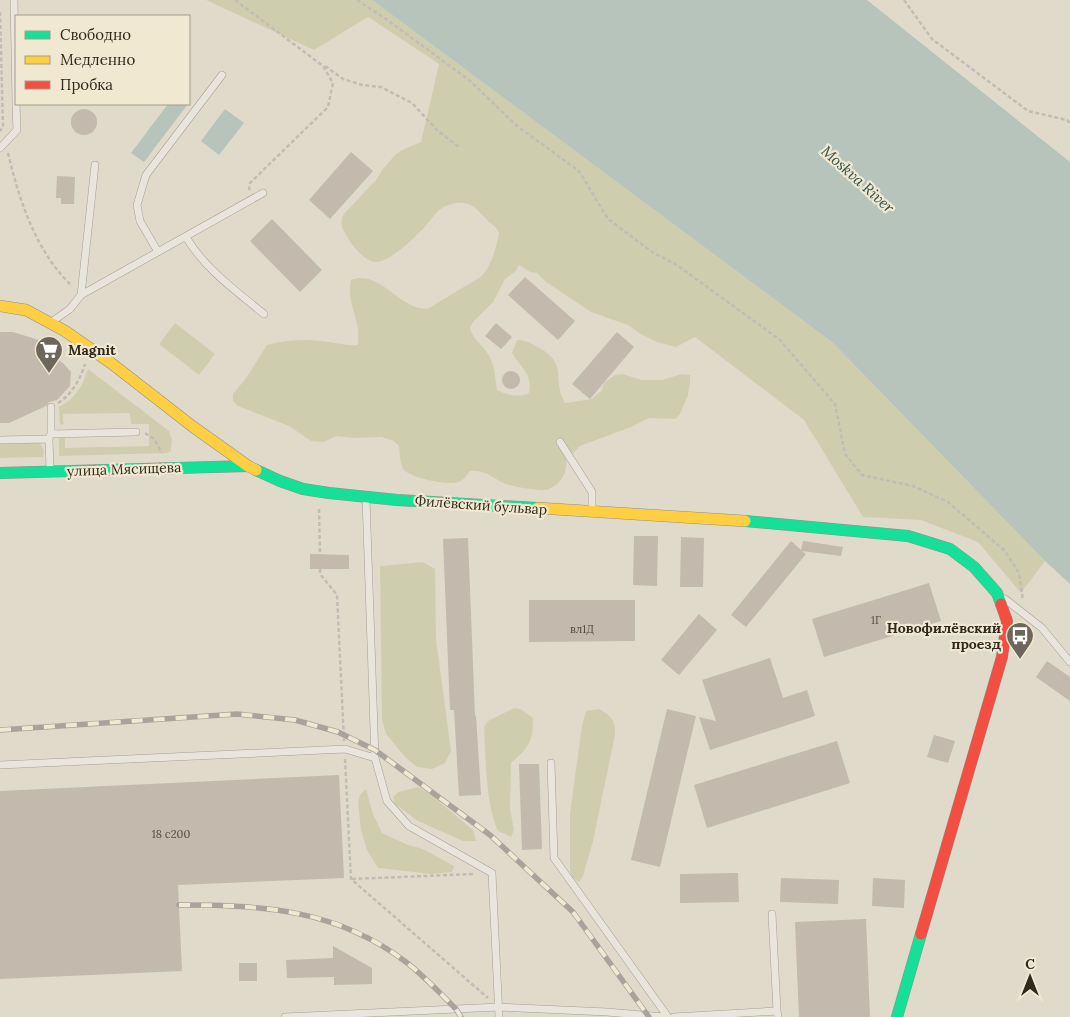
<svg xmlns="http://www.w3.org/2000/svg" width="1070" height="1017" viewBox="0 0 1070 1017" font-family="Lora,serif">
	<rect width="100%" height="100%" fill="#e0dacb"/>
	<!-- green -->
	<path fill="#ceceaf" d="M 206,0 L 372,0 L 832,342 L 1045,561 L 1021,593 L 978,542 L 921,520 L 863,517 L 804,420 L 695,337 L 676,347 L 657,342 L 639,333 L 628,325 L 591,312 L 546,282 L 537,273 L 530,272 L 519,265 L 516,271 L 505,279 L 493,302 L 473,322 L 470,328 C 473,340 482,344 488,354 C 495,364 495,378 497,390 C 507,395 519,398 529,393 C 533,372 520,368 512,353 L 517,340 C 525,340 529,342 536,346 C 570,364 551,377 565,403 L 592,399 L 602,390 L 604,383 L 615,375 L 622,374 L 642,380 L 662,380 L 682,374 L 690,375 L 690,382 L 688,395 L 680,414 L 675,419 L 649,418 L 631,427 L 580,446 L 566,460 C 567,469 565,475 559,482 C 556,485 551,489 546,490 C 537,491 515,487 506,484 C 493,479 485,469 470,471 C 467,475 464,480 459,482 C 450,486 409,478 403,469 C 400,463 400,453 399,446 L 394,441 L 382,437 L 355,438 L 336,436 L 324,442 L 311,441 L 289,426 L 238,406 L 233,401 L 233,394 L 246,378 L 267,345 C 284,340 305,339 322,341 C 334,342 346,346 358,345 C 358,338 359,331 357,324 C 354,310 347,295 351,280 C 380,268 403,314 429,308 L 482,276 C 492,264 497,246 499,232 C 496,227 492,224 488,221 C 478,211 472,201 457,203 C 452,204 447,205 442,208 C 435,213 430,221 424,228 C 415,237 388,264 375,262 C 365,261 354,248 349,240 C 344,231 339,226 343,215 L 376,180 L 383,169 L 396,154 L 402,150 L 421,142 L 439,64 L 368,17 L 314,50 Z
		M 175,323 L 215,354 L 199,375 L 159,344 Z
		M 88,369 L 169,431 L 172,440 L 171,451 L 167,453 L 59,456 L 59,438 L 65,438 L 65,448 L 149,446 L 149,424 L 131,424 L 130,413 L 63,414 L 63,421 L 64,424 L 60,425 L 59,407 C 76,398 82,387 88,369 Z
		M 40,443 L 44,451 L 43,457 L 0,458 L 0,444 Z
		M 423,562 L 435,569 L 436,639 L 451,751 L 445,763 L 432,769 L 417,767 L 405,757 L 386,734 L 382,720 L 380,566 Z
		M 514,708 L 521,709 L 533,718 C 533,743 529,747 511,763 L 510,809 L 514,830 L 511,837 L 498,831 C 485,801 486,760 484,727 L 488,721 Z
		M 599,709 C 613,718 615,719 615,735 L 593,841 L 583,876 L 579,882 L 572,877 L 570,871 L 570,813 L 582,726 L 586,711 Z
		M 418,787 L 430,794 L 473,830 L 476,841 L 463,841 L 418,821 L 395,804 L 393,797 L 398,792 Z
		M 366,789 L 373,814 L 382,833 L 408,845 L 423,849 L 454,866 L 452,872 L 432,874 L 378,868 L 367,850 L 361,830 L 358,802 L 360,795 Z"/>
	<!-- water -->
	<path fill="#b6c4bc" d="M 372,0 L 867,0 L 1070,162 L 1070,584 L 1045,561 L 832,342 Z
		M 168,104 L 188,104 L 144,162 L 131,153 Z
		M 225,109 L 244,123 L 219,155 L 201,141 Z"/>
	<!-- building -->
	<path fill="#c3b9ac" d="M71 122a13 13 0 1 1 26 0a13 13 0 1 1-26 0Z
		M 351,152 L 373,171 L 330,219 L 309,200 Z
		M 57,176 L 75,177 L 74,204 L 61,204 L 61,198 L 56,198 Z
		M 272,219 L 322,270 L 300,292 L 250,241 Z
		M 525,277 L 575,321 L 558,340 L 508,295 Z
		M 496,323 L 512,337 L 501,349 L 485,336 Z
		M 0,332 L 13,332 L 45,342 L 46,352 L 63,363 L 71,372 L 70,386 L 57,400 L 49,402 L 46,406 L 9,423 L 0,423 Z
		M 617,332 L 634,347 L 590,399 L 572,384 Z
		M502 380a9 9 0 1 1 18 0a9 9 0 1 1-18 0Z
		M 634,536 L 658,536 L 657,586 L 633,585 Z
		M 681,537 L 704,538 L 703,587 L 680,587 Z
		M 468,538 L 475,716 L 476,715 L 481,795 L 459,796 L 454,710 L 450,710 L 443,539 Z
		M 791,541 L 801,550 L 803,541 L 843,547 L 841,556 L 802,551 L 806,554 L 746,627 L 731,615 Z
		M 310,554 L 349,555 L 349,569 L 310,569 Z
		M 929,583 L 941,621 L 824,657 L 812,619 Z
		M 529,600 L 635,600 L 635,641 L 529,642 Z
		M 699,614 L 717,630 L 679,675 L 661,660 Z
		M 770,658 L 783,698 L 807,690 L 815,716 L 710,750 L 699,717 L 716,721 L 702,680 Z
		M 1047,661 L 1070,677 L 1070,701 L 1036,677 Z
		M 667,709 L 696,716 L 660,867 L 631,860 Z
		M 934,735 L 955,741 L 948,763 L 927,757 Z
		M 837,741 L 850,783 L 707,828 L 694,785 Z
		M 519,764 L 539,764 L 542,849 L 522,850 Z
		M 339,775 L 344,878 L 178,885 L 182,971 L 0,979 L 0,791 Z
		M 738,873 L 739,902 L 680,903 L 680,874 Z
		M 781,878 L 839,880 L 838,904 L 780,902 Z
		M 873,878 L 905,880 L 904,908 L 872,906 Z
		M 866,919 L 870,1017 L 799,1017 L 795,922 Z
		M 333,946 L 372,968 L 372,984 L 334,985 L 334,977 L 287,978 L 286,960 L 333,958 Z
		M 239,963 L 257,963 L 257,981 L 239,981 Z"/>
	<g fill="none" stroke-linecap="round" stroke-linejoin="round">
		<defs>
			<path id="lane" d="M 14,0 L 16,101
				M 0,148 L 17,130 L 16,104
				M 186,237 C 204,268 236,291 264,314
				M 158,252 L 140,221 L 137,205 L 146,175 L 222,75
				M 81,295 L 95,165
				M 53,321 L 70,309 L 81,295 L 263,193
				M 51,434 L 136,432
				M 49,438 L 51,434 L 51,407
				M 0,440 L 49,439 L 50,469
				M 560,442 L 592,492 L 592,509
				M 366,499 L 375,758 L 387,801 L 409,826 L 492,873 L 499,1017
				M 1005,599 L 1042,628 L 1070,662
				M 551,763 L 554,858 L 668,1017
				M 0,765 L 345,749 L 375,758
				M 772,914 L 777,1011
				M 285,1017 L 499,1007 L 607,1012 L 664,1017
				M 674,1017 L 777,1011 L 778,1017"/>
			<path id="fast" d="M 256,470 L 280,481 L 303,489 L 329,493 L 397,500 L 538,508
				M 0,473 L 248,466
				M 745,521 L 908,536 L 950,549 L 974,567 L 997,593 L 1001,604
				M 897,1017 L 921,934"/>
			<path id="slow" d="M 0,306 L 26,310 L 65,331 L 111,363 L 192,426 L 248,466 L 256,470
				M 538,508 L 745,521"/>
			<path id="jam" d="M 921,934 L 1002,657 L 1007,621 L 1001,604"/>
		</defs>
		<!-- lane casing -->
		<use href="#lane" stroke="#a59f95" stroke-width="8"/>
		<!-- fast casing -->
		<use href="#fast" stroke="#958f84" stroke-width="12"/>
		<!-- slow casing -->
		<use href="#slow" stroke="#958f84" stroke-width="12"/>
		<!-- jam casing -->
		<use href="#jam" stroke="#958f84" stroke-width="12"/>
		<!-- path -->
		<path stroke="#c1bcb4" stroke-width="2.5" stroke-dasharray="4 2.5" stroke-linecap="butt" d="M 235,0 L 323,66 L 333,83 L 328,107 L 250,183 L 249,190
			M 357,0 L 386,19 L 469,80 L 517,126 L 579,171 L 608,219 L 652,252 L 677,265 L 780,340 L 835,404 L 845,454 L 862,475 L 913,486 L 948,502 L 1005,551 L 1019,573 L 1023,600
			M 904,0 L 932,39 L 1028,111 L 1067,120 L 1070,123
			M 0,12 L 3,127 L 0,131
			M 325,66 L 343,79 L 362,85 L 381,87 L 412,103 L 438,131 L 459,147
			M 8,153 C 19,200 36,252 72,286
			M 58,403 C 72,394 80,380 85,364
			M 145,433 L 154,439 L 162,453
			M 319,509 L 320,555
			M 320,569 L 320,574 L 337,595 L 344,741
			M 345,759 L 351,879 L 488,998
			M 352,879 L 474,874"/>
		<!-- lane -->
		<use href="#lane" stroke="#e8e5dc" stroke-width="7"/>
		<!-- fast -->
		<use href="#fast" stroke="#16e098" stroke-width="11"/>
		<!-- slow -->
		<use href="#slow" stroke="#ffcf43" stroke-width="11"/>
		<!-- jam -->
		<use href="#jam" stroke="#f24e42" stroke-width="11"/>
		<defs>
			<path id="rail" d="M 0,730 L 237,714 L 295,720 L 338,732 L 375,750 L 490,835 L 573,912 L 649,1017
				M 179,905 C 263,905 336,909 406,962 C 424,976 440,993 456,1009 L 461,1017"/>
		</defs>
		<!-- rail casing -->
		<use href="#rail" stroke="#a8a49c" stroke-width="5.5"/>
		<!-- rail -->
		<use href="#rail" stroke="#f0e8d1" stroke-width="4" stroke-dasharray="11" stroke-linecap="butt"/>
	</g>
	<!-- icons -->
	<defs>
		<symbol id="supermarket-pin" viewBox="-11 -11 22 30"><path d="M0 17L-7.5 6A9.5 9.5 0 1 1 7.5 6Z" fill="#6f665b" stroke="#f0e8d1"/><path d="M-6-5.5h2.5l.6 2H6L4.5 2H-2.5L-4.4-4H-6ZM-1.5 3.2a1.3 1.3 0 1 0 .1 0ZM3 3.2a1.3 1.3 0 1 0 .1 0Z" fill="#fff"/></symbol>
		<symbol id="bus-pin" viewBox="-11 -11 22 30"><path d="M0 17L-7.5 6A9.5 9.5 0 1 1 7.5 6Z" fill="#6f665b" stroke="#f0e8d1"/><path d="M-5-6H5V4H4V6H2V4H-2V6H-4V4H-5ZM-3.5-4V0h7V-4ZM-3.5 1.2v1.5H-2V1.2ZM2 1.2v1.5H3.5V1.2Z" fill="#fff"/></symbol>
	</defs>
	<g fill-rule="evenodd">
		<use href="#supermarket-pin" x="33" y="334" width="32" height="43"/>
		<use href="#bus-pin" x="1004" y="620" width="32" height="43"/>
	</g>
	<g text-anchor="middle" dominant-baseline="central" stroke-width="4.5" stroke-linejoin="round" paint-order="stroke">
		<!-- number labels -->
		<g font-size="11" fill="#564c42">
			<text x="876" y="620">1Г</text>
			<text x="582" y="629">вл1Д</text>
			<text x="171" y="834">18 с200</text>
		</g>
		<!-- poi labels -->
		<g font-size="14" font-weight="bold" fill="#32281e" stroke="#f0e8d1" text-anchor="start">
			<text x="68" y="350">Magnit</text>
			<text x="1001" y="628" text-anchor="end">Новофилёвский<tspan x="1001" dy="16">проезд</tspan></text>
		</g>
		<!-- street labels -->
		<g font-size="14" fill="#32281e" stroke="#f0e8d1">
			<text transform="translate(124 469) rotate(-2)">улица Мясищева</text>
			<text transform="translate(481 505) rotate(4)">Филёвский бульвар</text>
		</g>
		<!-- water labels -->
		<g font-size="15" font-style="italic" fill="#2f504e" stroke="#f0e8d1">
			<text transform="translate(858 179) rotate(42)">Moskva River</text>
		</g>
	</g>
	<!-- legend -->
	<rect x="15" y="15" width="175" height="90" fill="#f0e8d1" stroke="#a49b89"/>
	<rect x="25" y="31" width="25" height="8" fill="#16e098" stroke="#a49b89"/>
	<text x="60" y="40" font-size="15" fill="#32281e">Свободно</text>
	<rect x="25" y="56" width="25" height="8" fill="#ffcf43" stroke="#a49b89"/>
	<text x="60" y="65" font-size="15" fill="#32281e">Медленно</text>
	<rect x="25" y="81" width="25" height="8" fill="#f24e42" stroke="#a49b89"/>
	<text x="60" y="90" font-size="15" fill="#32281e">Пробка</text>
	<!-- north arrow -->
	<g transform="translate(1030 977)" stroke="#f0e8d1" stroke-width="4" paint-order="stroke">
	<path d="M0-4L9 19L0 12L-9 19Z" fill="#32281e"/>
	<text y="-8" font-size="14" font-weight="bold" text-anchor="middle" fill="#32281e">С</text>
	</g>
</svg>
